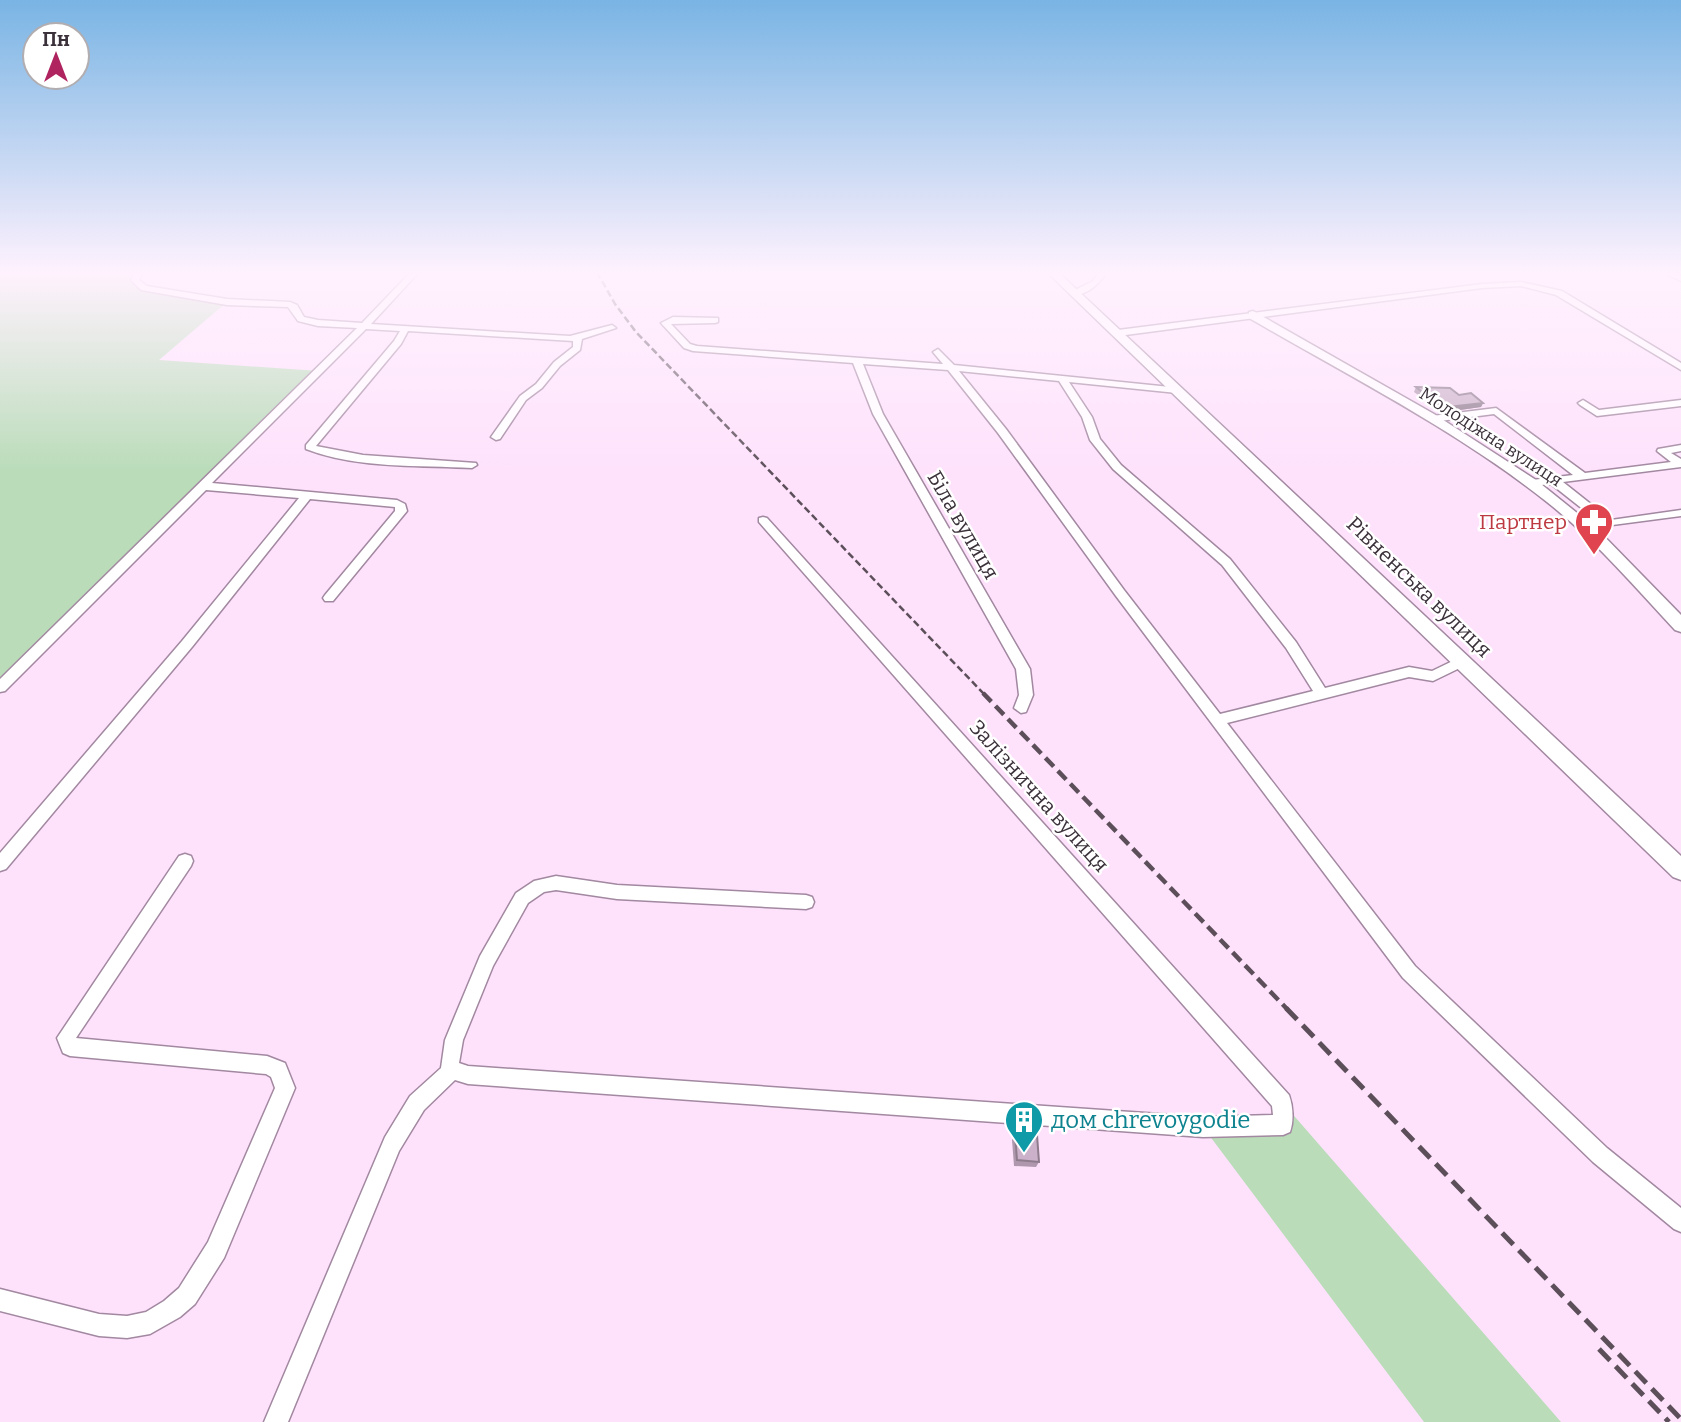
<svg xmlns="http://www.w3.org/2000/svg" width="1681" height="1422" viewBox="0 0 1681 1422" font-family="Bitter,serif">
	<rect width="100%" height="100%" fill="#fee2fc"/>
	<!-- green -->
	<path fill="#badcb9" d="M 0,272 L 139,272 L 136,275 L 139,286 L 227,302 L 159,360 L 319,371 L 0,687 Z
		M 1282,1102 L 1561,1422 L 1424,1422 L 1203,1127 L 1282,1125 Z"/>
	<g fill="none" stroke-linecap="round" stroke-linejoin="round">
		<defs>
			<path id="street" d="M 135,272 L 143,272 L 139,280 L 147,286 L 227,299 L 290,302 L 297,305 L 304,317 L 318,320 L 362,323 L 411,272 L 419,272 L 371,324 L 570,336 L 612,325 L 616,328 L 582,339 L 580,350 L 560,366 L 542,388 L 526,400 L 500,439 L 496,440 L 491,437 L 520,396 L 536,384 L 554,362 L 573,347 L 573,341 L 408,331 L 401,344 L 316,446 L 363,455 L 476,463 L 477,465 L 472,468 C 418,465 358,469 306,449 L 306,445 L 394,341 L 400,331 L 366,329 L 212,483 L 397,500 L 405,504 L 407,511 L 333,601 L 325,601 L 323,598 L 325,595 L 395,511 L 395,507 L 310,499 L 192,647 L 6,869 L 0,871 L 0,853 L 182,641 L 299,498 L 206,490 L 5,691 L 0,692 L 0,679 L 357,328 L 318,326 L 298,321 L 288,307 L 227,305 L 141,290 L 131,280 Z
				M 1099,272 L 1107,272 C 1099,284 1088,295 1073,295 L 1073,291 L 1093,281 Z
				M 1662,272 L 1672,272 L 1681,276 L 1681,281 Z
				M 1521,282 L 1562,291 L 1681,363 L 1681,370 L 1556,295 L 1521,286 L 1482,288 L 1118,336 L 1114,333 L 1118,330 L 1482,284 Z
				M 673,317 L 718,318 L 718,322 L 715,323 L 671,324 L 690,344 L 697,346 L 943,364 L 933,352 L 938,349 L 954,365 L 1180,388 L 1182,390 L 1177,393 L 1069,382 L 1092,417 L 1100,439 L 1121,465 L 1230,559 L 1296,642 L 1325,688 L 1409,667 L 1432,671 L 1463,656 L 1470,661 L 1468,664 L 1433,681 L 1409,677 L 1227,723 L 1415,966 L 1607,1148 L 1681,1208 L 1681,1232 L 1674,1229 L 1593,1162 L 1403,978 L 1116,596 L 998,433 L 948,370 L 863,364 L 883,414 L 1030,669 L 1033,695 L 1026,712 L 1021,713 L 1014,708 L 1019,695 L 1016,669 L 873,414 L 853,363 L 693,351 L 684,348 L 661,323 ZM 959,371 L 1059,381 L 1082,417 L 1090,440 L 1113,469 L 1222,565 L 1286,648 L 1313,691 L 1220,714 L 1124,590 L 1006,429 Z
				M 1583,400 L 1599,410 L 1681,400 L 1681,406 L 1597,416 L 1580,405 L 1578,403 Z
				M 1496,408 L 1585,473 L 1671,462 L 1657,451 L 1658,449 L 1681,445 L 1681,451 L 1671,453 L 1681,459 L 1681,467 L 1563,482 L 1611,520 L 1681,510 L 1681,516 L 1582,529 L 1582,525 L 1599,522 L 1551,484 L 1532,486 L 1527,483 L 1532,480 L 1573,475 L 1494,414 L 1432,422 L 1427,419 L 1432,416 Z
				M 763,517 L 767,518 L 1289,1095 C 1293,1106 1294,1121 1290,1132 L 1283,1135 L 1203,1137 L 468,1084 L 455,1080 L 424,1110 L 399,1151 L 288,1422 L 264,1422 L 385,1137 L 410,1096 L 441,1068 L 445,1040 L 480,956 L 516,893 L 534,881 L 556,876 L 617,885 L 806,895 L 812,897 L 814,902 L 812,907 L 806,909 L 617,899 L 556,890 L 544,892 L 528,903 L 493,966 L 463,1040 L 459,1063 L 468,1066 L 1203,1117 L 1273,1115 L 1272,1106 L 759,522 L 759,518 Z
				M 185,854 L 191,856 L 193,861 L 191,866 L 76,1038 L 267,1056 L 285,1063 L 295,1088 L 224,1258 L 195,1304 L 180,1317 L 150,1334 L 127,1338 L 99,1336 L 0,1311 L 0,1289 L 99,1314 L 127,1316 L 146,1312 L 164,1301 L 179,1288 L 208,1242 L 275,1088 L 271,1077 L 266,1074 L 70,1056 L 63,1053 L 57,1038 L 179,856 Z"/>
			<path id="secondary" d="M 1047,272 L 1058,272 L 1681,856 L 1681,880 L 1673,877 Z
				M 1253,311 L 1434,414 L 1536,480 L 1597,529 L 1681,615 L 1681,632 L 1675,630 C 1634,586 1595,540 1547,502 C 1456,430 1349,376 1249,318 L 1249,312 Z"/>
		</defs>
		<!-- street casing -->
		<use href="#street" stroke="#a288a0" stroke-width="3"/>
		<!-- secondary casing -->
		<use href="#secondary" stroke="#a288a0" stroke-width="3"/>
		<!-- street -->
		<use href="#street" fill="#fff" fill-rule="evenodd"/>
		<!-- secondary -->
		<use href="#secondary" fill="#fff" fill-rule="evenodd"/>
		<!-- rail-far2 -->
		<path stroke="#5c4f5a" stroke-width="2.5" stroke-dasharray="7 3.5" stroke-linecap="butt" d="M 597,272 L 615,304 L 636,332 L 985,695"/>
		<!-- rail-far1 -->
		<path stroke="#5c4f5a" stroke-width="4.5" stroke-dasharray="12 6" stroke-linecap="butt" d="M 983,693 L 1288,1010"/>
		<!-- rail -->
		<path stroke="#5c4f5a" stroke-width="5" stroke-dasharray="16 8" stroke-linecap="butt" d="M 1286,1008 L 1681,1419
			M 1599,1349 L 1669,1422"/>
	</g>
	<!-- wall -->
	<path fill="#af98ad" d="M 1416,387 L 1483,403 L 1481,407 L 1446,412 L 1435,403 L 1429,403 L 1414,392 Z
		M 1015,1134 L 1039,1162 L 1036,1167 L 1014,1166 L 1012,1140 Z"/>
	<!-- shaded-wall -->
	<path fill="#8e7c8d" d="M 1483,403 L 1481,407 L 1446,412 L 1448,407 Z"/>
	<!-- building -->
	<path fill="#cbb1c9" stroke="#8e7c8d" stroke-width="2" d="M 1416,387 L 1450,388 L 1459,395 L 1471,393 L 1483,403 L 1448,407 L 1437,399 L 1431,399 Z
		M 1015,1134 L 1037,1135 L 1039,1162 L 1017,1160 Z"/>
	<!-- sky -->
	<linearGradient id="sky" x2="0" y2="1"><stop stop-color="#79b4e4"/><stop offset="0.58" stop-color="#fff2fe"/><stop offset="1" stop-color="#fff2fe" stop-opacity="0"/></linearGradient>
	<rect width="1681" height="471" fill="url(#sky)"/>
	<!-- icons -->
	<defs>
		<symbol id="pharmacy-pin" viewBox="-11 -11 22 30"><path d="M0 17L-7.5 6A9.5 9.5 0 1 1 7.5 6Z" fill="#e0444e" stroke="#fff"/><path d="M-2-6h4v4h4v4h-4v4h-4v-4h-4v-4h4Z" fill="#fff"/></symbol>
		<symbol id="building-pin" viewBox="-11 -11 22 30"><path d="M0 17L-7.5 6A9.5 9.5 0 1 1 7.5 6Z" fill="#0f9aa8" stroke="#fff"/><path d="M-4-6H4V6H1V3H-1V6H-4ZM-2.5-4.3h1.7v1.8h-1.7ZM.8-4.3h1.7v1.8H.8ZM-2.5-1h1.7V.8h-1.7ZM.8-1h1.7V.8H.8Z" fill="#fff"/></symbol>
	</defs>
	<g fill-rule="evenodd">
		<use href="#pharmacy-pin" x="1572" y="500" width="44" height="60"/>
		<use href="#building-pin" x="1002" y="1098" width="44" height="60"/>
	</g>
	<g text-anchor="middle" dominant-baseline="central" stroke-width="5" stroke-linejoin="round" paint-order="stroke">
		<!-- far-street labels -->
		<g font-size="18" fill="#3b313a" stroke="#fff">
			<text transform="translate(1491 437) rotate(33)">Молодіжна вулиця</text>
		</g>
		<!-- health labels -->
		<g font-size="21" fill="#be3a42" stroke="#fff" text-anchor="end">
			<text x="1567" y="522">Партнер</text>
		</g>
		<!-- street labels -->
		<g font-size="21" fill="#3b313a" stroke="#fff">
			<text transform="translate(963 525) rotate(60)">Біла вулиця</text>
			<text transform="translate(1419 587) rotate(44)">Рівненська вулиця</text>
			<text transform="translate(1039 796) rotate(48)">Залізнична вулиця</text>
		</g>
		<!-- near-culture labels -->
		<g font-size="24" fill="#0d838f" stroke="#fff" text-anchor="start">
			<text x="1051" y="1120">дом chrevoygodie</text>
		</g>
	</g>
	<!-- north arrow -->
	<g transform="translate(56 56)"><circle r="33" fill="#ffffff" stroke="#b1adb0" stroke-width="2"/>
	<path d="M0-5L12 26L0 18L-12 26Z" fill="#af235f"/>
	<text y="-10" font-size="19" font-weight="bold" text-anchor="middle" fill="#3b313a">Пн</text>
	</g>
</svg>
